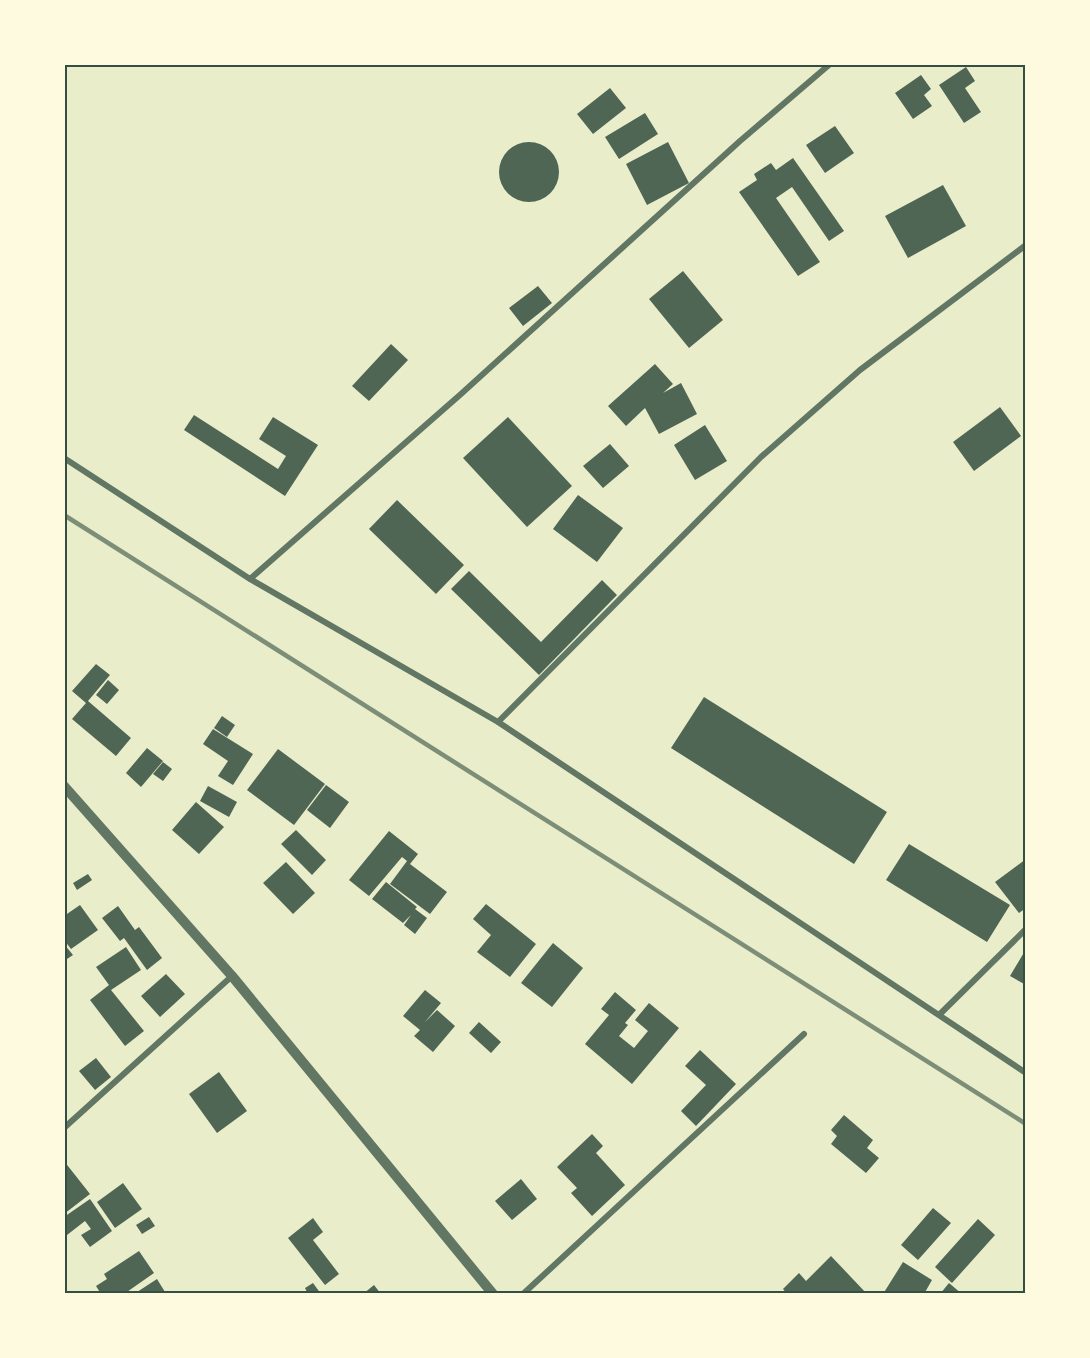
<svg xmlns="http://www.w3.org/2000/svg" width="1090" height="1358" viewBox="0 0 1090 1358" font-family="Manrope,sans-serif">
	<rect width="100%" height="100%" fill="#e9edc9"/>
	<!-- building -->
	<path fill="#4f6655" d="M 966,67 L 975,81 L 965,88 L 981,112 L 964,123 L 939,85 Z
		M 921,75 L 931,89 L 924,95 L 932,106 L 913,119 L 895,93 Z
		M 610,88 L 626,108 L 593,134 L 577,114 Z
		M 645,113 L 658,134 L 619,159 L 605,137 Z
		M 835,126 L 854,153 L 825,173 L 806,145 Z
		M499 172a30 30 0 1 1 60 0a30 30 0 1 1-60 0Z
		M 668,142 L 689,183 L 647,205 L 626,164 Z
		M 793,158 L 844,231 L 829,241 L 792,187 L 776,198 L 820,262 L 798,276 L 739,192 L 757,180 L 754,174 L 771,163 L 776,170 Z
		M 943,185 L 966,226 L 908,258 L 885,216 Z
		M 683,271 L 723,320 L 689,348 L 649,299 Z
		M 538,286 L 552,303 L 523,326 L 509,308 Z
		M 391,344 L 408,360 L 369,401 L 352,386 Z
		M 655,364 L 673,384 L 663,393 L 681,383 L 697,414 L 659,434 L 645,408 L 626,426 L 608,406 Z
		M 1000,407 L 1021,436 L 974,471 L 953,442 Z
		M 194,415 L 278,469 L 286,456 L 259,439 L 273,417 L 318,445 L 285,496 L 184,430 Z
		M 508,417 L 572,486 L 527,527 L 463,458 Z
		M 705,425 L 727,461 L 695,480 L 674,445 Z
		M 610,444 L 629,466 L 603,488 L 583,466 Z
		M 578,495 L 623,528 L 597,562 L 553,529 Z
		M 397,500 L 464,565 L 436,594 L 369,529 Z
		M 469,571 L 541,642 L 602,580 L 617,595 L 539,675 L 451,589 Z
		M 96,664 L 110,675 L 88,701 L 131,738 L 116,756 L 72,719 L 86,703 L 72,691 Z
		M 108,680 L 119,690 L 107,704 L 96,695 Z
		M 704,697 L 887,812 L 854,864 L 671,748 Z
		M 222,716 L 235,725 L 227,737 L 214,728 Z
		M 213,729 L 253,754 L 233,785 L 218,776 L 228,761 L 203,744 Z
		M 147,748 L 163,761 L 141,787 L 126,773 Z
		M 278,749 L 325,784 L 294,825 L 247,790 Z
		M 163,762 L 172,769 L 163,781 L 153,774 Z
		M 326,785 L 349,802 L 330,828 L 307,810 Z
		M 208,786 L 237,802 L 229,817 L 200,801 Z
		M 196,802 L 224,827 L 199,854 L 172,830 Z
		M 296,830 L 326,860 L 312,875 L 281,844 Z
		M 389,831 L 418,854 L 410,864 L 447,892 L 430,914 L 390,884 L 407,861 L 402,857 L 369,896 L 349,880 Z
		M 909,844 L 1010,905 L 987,942 L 886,880 Z
		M 1026,859 L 1026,908 L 1019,913 L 995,882 Z
		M 286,862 L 315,893 L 293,914 L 263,883 Z
		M 88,874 L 92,880 L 77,890 L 73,883 Z
		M 386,882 L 417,907 L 415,909 L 427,918 L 415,934 L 404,925 L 411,915 L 403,923 L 372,899 Z
		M 486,904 L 536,944 L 510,977 L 477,952 L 491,935 L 473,919 Z
		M 80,905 L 98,930 L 71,949 L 64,940 L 64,916 Z
		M 118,906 L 135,930 L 139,927 L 162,958 L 147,970 L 124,938 L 120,941 L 102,918 Z
		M 553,943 L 583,968 L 552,1007 L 521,983 Z
		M 64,944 L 73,955 L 64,961 Z
		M 126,947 L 141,970 L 111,990 L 144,1031 L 125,1046 L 90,1000 L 109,985 L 96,967 Z
		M 1026,949 L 1026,985 L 1010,976 Z
		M 166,974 L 185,994 L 160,1017 L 141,996 Z
		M 425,990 L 441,1003 L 425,1022 L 437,1010 L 455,1026 L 433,1052 L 414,1036 L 420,1030 L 403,1016 Z
		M 615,992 L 636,1010 L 625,1023 L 628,1025 L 619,1036 L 634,1048 L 648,1031 L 635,1020 L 649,1003 L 679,1028 L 632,1084 L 585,1044 L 609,1015 L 601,1009 Z
		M 479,1022 L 501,1042 L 491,1053 L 469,1033 Z
		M 700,1050 L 736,1084 L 696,1126 L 681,1111 L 706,1085 L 685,1066 Z
		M 96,1058 L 111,1077 L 95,1090 L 79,1071 Z
		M 219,1072 L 247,1111 L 217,1133 L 189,1094 Z
		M 844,1115 L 873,1140 L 867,1148 L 879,1158 L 866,1173 L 831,1144 L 837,1136 L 831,1130 Z
		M 592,1134 L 603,1146 L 596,1153 L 625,1185 L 592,1216 L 571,1193 L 577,1188 L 557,1167 Z
		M 64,1161 L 90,1194 L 64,1214 L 66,1192 Z
		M 521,1179 L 537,1199 L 512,1220 L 495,1201 Z
		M 123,1183 L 142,1209 L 115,1228 L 97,1202 Z
		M 90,1199 L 112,1231 L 90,1247 L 81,1235 L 91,1229 L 85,1221 L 67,1235 L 64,1231 L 64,1217 Z
		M 933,1208 L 951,1223 L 918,1260 L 901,1245 Z
		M 149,1217 L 155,1226 L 142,1234 L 136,1225 Z
		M 313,1218 L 323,1232 L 313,1240 L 339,1274 L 325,1285 L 288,1238 Z
		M 978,1219 L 995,1235 L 952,1283 L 935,1267 Z
		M 139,1251 L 154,1273 L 124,1294 L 101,1294 L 96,1286 L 107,1279 L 104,1274 Z
		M 831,1256 L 867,1294 L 787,1294 L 783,1289 L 799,1273 L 806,1281 Z
		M 903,1262 L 932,1280 L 924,1294 L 883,1294 Z
		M 157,1279 L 165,1292 L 163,1294 L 134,1294 Z
		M 313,1283 L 321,1294 L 308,1294 L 305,1288 Z
		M 949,1283 L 962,1294 L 940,1294 Z
		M 374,1285 L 381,1294 L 363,1294 Z"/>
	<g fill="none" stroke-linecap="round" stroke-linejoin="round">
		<!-- minor -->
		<path stroke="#617663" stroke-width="6" d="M 64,458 L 250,579 L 498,722 L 1026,1073
			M 250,579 L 461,394 L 740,141 L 830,64
			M 498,722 L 761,457 L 860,370 L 1026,245
			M 939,1015 L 1026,929
			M 64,1128 L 232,976
			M 523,1294 L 804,1034"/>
		<!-- tertiary -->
		<path stroke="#617663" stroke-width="10" d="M 64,786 L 232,976 L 493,1294"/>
		<!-- rail -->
		<path stroke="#7c8e77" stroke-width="4.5" d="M 64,515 L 1026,1124"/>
	</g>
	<!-- border -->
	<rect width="1090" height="1358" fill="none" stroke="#fefae0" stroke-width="132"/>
	<rect x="66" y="66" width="958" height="1226" fill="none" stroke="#344e41" stroke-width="2"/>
</svg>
